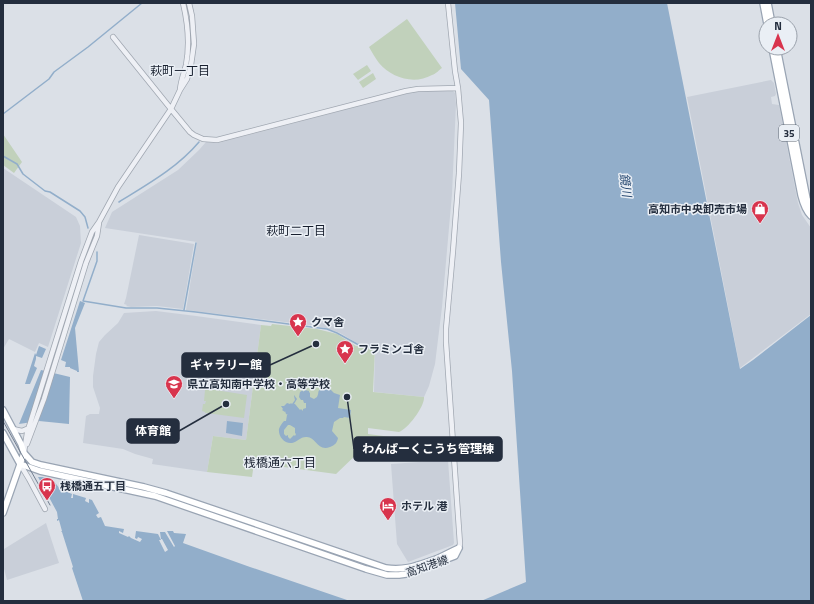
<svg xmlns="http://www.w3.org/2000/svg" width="814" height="604" viewBox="0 0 814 604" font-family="'Titillium Web','Noto Sans JP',sans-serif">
	<rect width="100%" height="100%" fill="#dbe0e7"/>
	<!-- built -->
	<path fill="#c9cfd9" d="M 771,80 L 774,83 L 776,94 L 775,96 L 771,97 L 772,104 L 779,105 L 798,203 L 802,215 L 811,228 L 811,314 L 740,368 L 687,97 Z
		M 417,91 L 453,91 L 455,93 L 456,104 L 452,194 L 442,307 L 435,364 L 429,386 L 424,397 L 374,392 L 375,345 L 371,345 L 357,343 L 340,333 L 329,329 L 317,326 L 186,310 L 197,242 L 105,228 L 112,212 L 178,170 L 199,150 L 206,142 L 218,143 L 229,140 Z
		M 3,168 L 76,217 L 80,226 L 81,243 L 48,347 L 39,343 L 35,352 L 9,339 L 3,349 Z
		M 139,235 L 194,244 L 183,309 L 157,306 L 131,307 L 126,306 L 127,305 L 124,304 L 126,298 Z
		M 156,311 L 196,316 L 261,325 L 246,440 L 213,436 L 207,472 L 152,464 L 153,459 L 135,454 L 123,449 L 83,443 L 86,416 L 90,414 L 99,414 L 100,408 L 93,387 L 93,376 L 96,354 L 99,342 L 105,335 L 118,323 L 124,313 Z
		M 448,460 L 454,543 L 453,545 L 408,562 L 397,544 L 391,464 Z
		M 46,523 L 59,563 L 7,580 L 3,565 L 3,552 L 4,549 Z"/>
	<!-- green -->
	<path fill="#c1d1bb" d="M 407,19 L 442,68 C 439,70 436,74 432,75 C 414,85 392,78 379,63 C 375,58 372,52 369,47 Z
		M 367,65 L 371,71 L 358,80 L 353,74 Z
		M 373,73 L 376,79 L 363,88 L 359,82 Z
		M 3,134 L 22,162 L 14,173 L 3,165 Z
		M 272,324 L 317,329 L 337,334 L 356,346 L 375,348 L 373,392 L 424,397 C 425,406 408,429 399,432 L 368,428 L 368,434 L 391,437 L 393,440 L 379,453 L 360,451 L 336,474 L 254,463 L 252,477 L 207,472 L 213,436 L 246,440 L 261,325 L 271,326 Z
		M 209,389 L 247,395 L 244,418 L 206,413 L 205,413 L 205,412 L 202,411 L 203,404 L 205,404 L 206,401 L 204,401 L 205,390 L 208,390 Z"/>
	<!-- water -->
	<path fill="#92aeca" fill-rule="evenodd" d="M 455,3 L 667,3 L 740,369 L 753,360 L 811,315 L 811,601 L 481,601 L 526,582 L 512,371 L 501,262 L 489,100 L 461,69 Z
		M 80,301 L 85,303 L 75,328 L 79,372 L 77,372 L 77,371 L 70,368 L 70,367 L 65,367 L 66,362 L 61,360 Z
		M 39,346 L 46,349 L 42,358 L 36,356 L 36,359 L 34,366 L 37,368 L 30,384 L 25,384 L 35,353 L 36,355 Z
		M 41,370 L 70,377 L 69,424 L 39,421 L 19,424 Z
		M 322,387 L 328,387 L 334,393 L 340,395 L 338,408 L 351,410 L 350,418 L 344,417 L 343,418 L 340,418 L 334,422 L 332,431 L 338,438 C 337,443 335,445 330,447 C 317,452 316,436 306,437 C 300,437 297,442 292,443 C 284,444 278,436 279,429 C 280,426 282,423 284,421 L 286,421 L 287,415 L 288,415 L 286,414 L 285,411 L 285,412 L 282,410 L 283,409 L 281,406 L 284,406 L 287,403 L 290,404 L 291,403 L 292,404 L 295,400 L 294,396 L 294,395 L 297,399 L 294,404 L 295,404 L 300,410 L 301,409 L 303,411 L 303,409 L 306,408 L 306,403 L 304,403 L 303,400 L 301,400 L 299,397 L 300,392 L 303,390 L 303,392 L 305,390 L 309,391 L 309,393 L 310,392 L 310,397 L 314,399 L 317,397 C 320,391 316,393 322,387 ZM 288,425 L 290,425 L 295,428 L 295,433 L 296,434 L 295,436 L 294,435 L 290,439 L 288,437 L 288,435 L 286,436 L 284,434 L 284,430 Z
		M 227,421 L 243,423 L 242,436 L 226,433 Z
		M 38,477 L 43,477 L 53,480 L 60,489 L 72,494 L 71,498 L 73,498 L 73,494 L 86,498 L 85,501 L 89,503 L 89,499 L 92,500 L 99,513 L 96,515 L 98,518 L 101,517 L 105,526 L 124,529 L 123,533 L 119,531 L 119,533 L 128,537 L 129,536 L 131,538 L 140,542 L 142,539 L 138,537 L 137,539 L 135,538 L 136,531 L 158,534 L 161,540 L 159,540 L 165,552 L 168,550 L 162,539 L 161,539 L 160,532 L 165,532 L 174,547 L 175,546 L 167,531 L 173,531 L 174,533 L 186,534 L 183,543 L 250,567 L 350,601 L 83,601 L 72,568 L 73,567 L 62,532 L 61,532 L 62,531 L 59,520 L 57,521 L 57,519 L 58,519 L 57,512 Z"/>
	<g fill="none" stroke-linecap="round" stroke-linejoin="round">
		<!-- stream -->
		<path stroke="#92aeca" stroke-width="1.5" d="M 3,114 L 49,79 L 54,72 L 88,47 L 142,3
			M 3,156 L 17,164 L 23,174 L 45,191 L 50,192 L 80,211 L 85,217 L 88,228
			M 119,202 C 148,184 177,168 199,142
			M 83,301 L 126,308 L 157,308 L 196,312 L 327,329 L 337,333 L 357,344 L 374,347
			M 83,301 L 97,261 L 97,252
			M 184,310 L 196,243"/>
		<defs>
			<path id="minor" d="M 448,3 L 455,71 L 458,88 L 461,123 L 459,173 L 453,251 L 446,329 L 446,342 L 460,544 L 459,548
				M 113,37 L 171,109 L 190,132 L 194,135 L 203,139 L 217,140 L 406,91 L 418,89 L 458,88
				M 180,89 C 181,80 184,73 186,65 C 190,44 188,24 183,3
				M 13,429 L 22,431 L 29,428
				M 27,444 L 44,399 L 86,263 L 97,236 L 99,223
				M 24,452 L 27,433 L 38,398 L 81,261 L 92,232 L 99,222 L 118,187 L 171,109 L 180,90 L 187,79 L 191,65 L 194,44 L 192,16 L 189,3
				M 20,464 L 29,479 L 45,509"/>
			<path id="major" d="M 763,3 L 767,24
				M 768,3 L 772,24
				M 772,48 L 801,195 C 803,203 805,210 811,216
				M 777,48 L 807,199 L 811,214
				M 3,410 L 21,444 L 24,453 L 3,513
				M 3,433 L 20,464
				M 24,453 L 32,462 L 41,465 L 144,487 L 166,493 L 386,568 C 405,571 418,565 436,559 C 444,555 451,552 459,548
				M 20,464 L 40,471 L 155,496 L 366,569 L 387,575 L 399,575 L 406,574 L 413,572 L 455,556 L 459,548"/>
		</defs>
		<!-- minor casing -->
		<use href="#minor" stroke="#a0a7b1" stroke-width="6"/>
		<!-- major casing -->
		<use href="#major" stroke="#99a4b3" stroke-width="8"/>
		<!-- minor -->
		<use href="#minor" stroke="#eef0f5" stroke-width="4.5"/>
		<!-- major -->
		<use href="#major" stroke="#fff" stroke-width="5.5"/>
		<!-- tram -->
		<path stroke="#737f91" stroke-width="1" d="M 3,421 L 50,505"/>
	</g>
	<!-- icons -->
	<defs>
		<symbol id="shop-pin" viewBox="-11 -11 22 30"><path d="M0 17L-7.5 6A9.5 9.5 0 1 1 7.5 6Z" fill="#d8344d" stroke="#eaeff5"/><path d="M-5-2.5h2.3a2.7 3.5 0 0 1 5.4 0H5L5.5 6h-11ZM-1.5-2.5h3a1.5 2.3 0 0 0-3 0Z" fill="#fff"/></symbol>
		<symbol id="sight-pin" viewBox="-11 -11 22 30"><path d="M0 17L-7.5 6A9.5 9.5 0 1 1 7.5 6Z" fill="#d8344d" stroke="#eaeff5"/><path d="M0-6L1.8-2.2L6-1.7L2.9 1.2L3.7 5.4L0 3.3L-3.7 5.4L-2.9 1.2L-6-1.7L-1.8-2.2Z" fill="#fff"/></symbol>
		<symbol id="school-pin" viewBox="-11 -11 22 30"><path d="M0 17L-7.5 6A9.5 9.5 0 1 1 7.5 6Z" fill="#d8344d" stroke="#eaeff5"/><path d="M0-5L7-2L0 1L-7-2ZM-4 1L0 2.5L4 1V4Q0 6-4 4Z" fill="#fff"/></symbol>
		<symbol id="bus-pin" viewBox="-11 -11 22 30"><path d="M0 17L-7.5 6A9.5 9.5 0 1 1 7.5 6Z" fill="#d8344d" stroke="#eaeff5"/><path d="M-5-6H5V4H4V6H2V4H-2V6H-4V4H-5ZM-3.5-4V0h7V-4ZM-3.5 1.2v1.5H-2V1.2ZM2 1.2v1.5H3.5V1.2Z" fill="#fff"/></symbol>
		<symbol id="hotel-pin" viewBox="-11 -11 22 30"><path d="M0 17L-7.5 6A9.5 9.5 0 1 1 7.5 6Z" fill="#d8344d" stroke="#eaeff5"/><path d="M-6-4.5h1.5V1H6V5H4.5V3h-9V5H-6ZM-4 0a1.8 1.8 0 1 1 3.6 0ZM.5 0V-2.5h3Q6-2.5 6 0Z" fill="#fff"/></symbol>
	</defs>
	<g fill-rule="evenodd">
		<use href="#shop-pin" x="750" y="199" width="20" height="27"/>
		<use href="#sight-pin" x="288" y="312" width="20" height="27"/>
		<use href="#sight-pin" x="335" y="339" width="20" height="27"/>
		<use href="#school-pin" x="164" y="374" width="20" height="27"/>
		<use href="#bus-pin" x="37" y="476" width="20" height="27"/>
		<use href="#hotel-pin" x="378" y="496" width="20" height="27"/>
	</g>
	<g text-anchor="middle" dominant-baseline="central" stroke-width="3" stroke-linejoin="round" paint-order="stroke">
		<!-- shield labels -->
		<rect fill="#eaeff5" stroke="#5f6875" stroke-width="1" x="779" y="125" width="20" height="16" rx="3"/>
		<g font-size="10" font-weight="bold" fill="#242e3e">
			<text x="789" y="133">35</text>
		</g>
		<!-- poi labels -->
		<g font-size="11" font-weight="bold" fill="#242e3e" stroke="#eaeff5" text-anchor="start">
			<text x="747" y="209" text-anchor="end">高知市中央卸売市場</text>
			<text x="311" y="322">クマ舎</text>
			<text x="358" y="349">フラミンゴ舎</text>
			<text x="187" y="384">県立高知南中学校・高等学校</text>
			<text x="60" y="486">桟橋通五丁目</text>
			<text x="401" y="506">ホテル 港</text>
		</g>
		<!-- street labels -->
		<g font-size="11" fill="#242e3e" stroke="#eaeff5">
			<text transform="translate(427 566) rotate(-19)">高知港線</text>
		</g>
		<!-- neighbourhood labels -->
		<g font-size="12" fill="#171f2e" stroke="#eaeff5">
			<text x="180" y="70">萩町一丁目</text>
			<text x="296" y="230">萩町二丁目</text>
			<text x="280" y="462">桟橋通六丁目</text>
		</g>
		<!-- water labels -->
		<g font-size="12" font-style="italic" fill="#2b4c74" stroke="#eaeff5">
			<text transform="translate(626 185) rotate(83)">鏡川</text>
		</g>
	</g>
	<!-- callouts -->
	<path fill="none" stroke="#242e3e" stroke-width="1.5" d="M316 344L270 365M226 404L179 431M347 397L354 449"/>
	<g fill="#242e3e" stroke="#eaeff5" stroke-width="1.5">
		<circle cx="316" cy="344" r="4"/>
		<circle cx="226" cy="404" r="4"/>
		<circle cx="347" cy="397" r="4"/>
	</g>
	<g fill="#242e3e" stroke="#242e3e" stroke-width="1.5">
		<rect x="182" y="353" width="88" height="24" rx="4"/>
		<rect x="127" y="419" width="52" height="24" rx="4"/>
		<rect x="354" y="437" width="148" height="24" rx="4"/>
	</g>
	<g font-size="12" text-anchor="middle" font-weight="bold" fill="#fff">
		<text x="226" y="369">ギャラリー館</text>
		<text x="153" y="435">体育館</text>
		<text x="428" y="453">わんぱーくこうち管理棟</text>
	</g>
	<!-- border -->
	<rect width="814" height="604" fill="none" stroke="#242e3e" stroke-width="8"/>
	<!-- north arrow -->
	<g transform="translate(778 36)"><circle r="19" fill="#eaeff5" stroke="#9ba2ac"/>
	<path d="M0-3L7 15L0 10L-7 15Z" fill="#d8344d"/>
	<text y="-6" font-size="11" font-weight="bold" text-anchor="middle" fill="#242e3e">N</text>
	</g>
</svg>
